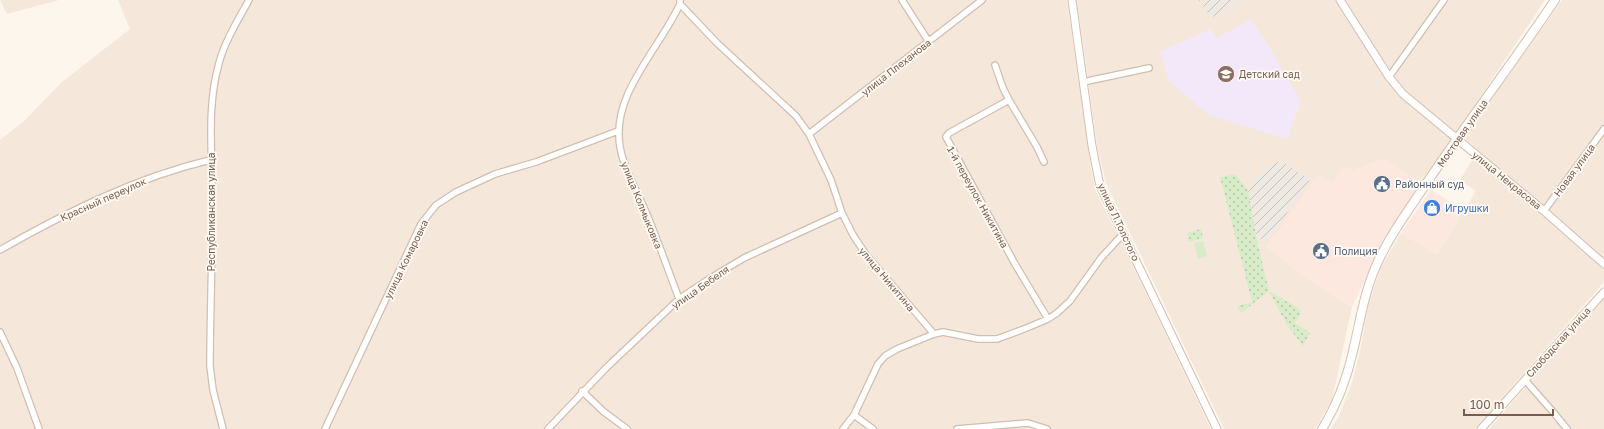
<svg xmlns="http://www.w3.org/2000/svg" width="1604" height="429" viewBox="0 0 1604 429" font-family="'Golos Text',sans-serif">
	<defs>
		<pattern id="industrial-furrows" width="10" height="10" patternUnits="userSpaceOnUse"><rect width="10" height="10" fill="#efe9e4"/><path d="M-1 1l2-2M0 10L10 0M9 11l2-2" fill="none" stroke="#c7c0bb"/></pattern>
		<pattern id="grass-dots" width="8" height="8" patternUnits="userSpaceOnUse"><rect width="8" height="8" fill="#d8ecc9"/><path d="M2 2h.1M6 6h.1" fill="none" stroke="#b4c2a5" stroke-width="1.8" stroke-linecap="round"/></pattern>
	</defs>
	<rect width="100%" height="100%" fill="#fdf6ec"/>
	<!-- residential -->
	<path fill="#f5e8da" d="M 0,0 L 59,0 L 7,14 Z
		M 118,0 L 1067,0 L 1091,168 L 1096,192 L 1125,249 L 1211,429 L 0,429 L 0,140 L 23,122 L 62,82 L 130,29 Z
		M 1077,0 L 1545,0 L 1422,184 L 1384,159 L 1353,171 L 1333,183 L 1267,247 L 1303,275 L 1352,307 L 1332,400 L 1315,429 L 1224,429 L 1106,183 L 1097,146 Z
		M 1562,0 L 1604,0 L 1604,282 L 1475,429 L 1331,429 L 1339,416 L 1352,383 L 1360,351 L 1368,306 L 1381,267 L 1401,233 L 1437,254 L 1476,191 L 1460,180 L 1478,150 L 1464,138 Z
		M 1604,298 L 1604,429 L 1489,429 L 1524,389 Z"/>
	<!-- commercial -->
	<path fill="#fde8e0" d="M 1384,159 L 1422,184 L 1382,244 L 1352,307 L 1303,275 L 1267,247 L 1318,174 L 1333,183 L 1343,166 L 1353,171 Z
		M 1431,190 L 1464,210 L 1437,254 L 1401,233 Z"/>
	<!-- industrial -->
	<path fill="url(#industrial-furrows)" d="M 1199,0 L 1233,0 L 1235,4 L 1211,18 Z
		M 1282,161 L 1310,181 L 1266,243 L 1256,236 L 1248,190 L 1265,166 Z"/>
	<!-- education -->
	<path fill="#f3e8fa" d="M 1251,19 L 1271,50 L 1301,101 L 1287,139 L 1209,115 L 1169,81 L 1160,51 L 1212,29 L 1216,39 Z"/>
	<!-- grass -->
	<path fill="url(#grass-dots)" d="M 1235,174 L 1248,190 L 1256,236 L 1269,291 L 1300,309 L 1301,314 L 1295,323 L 1310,333 L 1303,346 L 1287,325 L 1269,291 L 1241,313 L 1237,306 L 1252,302 L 1220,177 Z
		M 1201,229 L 1203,238 L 1189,242 L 1187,233 Z"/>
	<!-- pitch -->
	<path fill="#d8ecc9" d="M 1203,241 L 1207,256 L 1198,259 L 1194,243 Z"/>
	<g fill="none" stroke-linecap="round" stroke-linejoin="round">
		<defs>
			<path id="minor" d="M 680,0 L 680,4 L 717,43 L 796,116 L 809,134 L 831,180 L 842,213 L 853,235 L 867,256 L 934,334 L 943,332 L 978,339 L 997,339 L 1024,329 L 1048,319 L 1057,313 L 1070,301 L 1101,258 L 1123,234
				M 902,0 L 929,42
				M 995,65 L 1003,88 L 1009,100
				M 1389,77 L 1444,0
				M 1083,82 L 1149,68
				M 809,134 L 982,0
				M 1044,162 L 1037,147 L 1009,100 L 949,133 L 946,137 L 1015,264 L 1048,319
				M 1544,211 L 1604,129
				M 0,250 C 67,212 135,178 210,160
				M 679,299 C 669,272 659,244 648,217 C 630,173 606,146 627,96 C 641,63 665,36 680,4
				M 0,332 L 17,368 L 39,429
				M 1525,380 L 1554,413 L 1567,429
				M 582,391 L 604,412 L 627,429
				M 854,415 L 873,429
				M 223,429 L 213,390 L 210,366 C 210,308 213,249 212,190 C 212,146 207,106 219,63 C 225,41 238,20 249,0
				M 325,429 L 421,224 L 436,205 L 456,192 L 495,174 L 536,162 L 618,131
				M 548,429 L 606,368 L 679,299 L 709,279 L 744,258 L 842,213
				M 843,429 L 854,415 L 878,364 L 885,356 L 897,349 L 934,334
				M 957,429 L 1028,423 L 1047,429"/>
			<path id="tertiary" d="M 1072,0 L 1092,146 L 1100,186 L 1217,429
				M 1340,0 L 1389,77 L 1403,94 L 1544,211 L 1604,264
				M 1481,429 L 1604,292"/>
			<path id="secondary" d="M 1322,429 C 1337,405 1347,378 1353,351 C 1360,322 1364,293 1376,266 C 1389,236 1410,208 1428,181 C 1469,120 1514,61 1555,0"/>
		</defs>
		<!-- minor casing -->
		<use href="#minor" stroke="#d1beb0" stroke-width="8"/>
		<!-- tertiary casing -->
		<use href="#tertiary" stroke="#d1beb0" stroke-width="9"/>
		<!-- secondary casing -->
		<use href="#secondary" stroke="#d6c0b0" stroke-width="10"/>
		<!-- minor -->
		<use href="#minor" stroke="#fff" stroke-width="5.5"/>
		<!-- tertiary -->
		<use href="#tertiary" stroke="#fff" stroke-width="7"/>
		<!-- secondary -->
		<use href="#secondary" stroke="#fff" stroke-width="8"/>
	</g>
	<!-- icons -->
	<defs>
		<symbol id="school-disc" viewBox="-11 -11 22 22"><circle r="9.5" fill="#8d6e63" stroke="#fffaf3"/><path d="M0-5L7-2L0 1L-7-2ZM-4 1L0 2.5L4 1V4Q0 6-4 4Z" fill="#fff"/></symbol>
		<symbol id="civic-disc" viewBox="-11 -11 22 22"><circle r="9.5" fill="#5c6f8a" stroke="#fffaf3"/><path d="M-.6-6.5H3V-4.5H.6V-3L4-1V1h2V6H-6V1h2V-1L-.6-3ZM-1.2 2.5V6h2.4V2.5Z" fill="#fff"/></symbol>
		<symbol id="shop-disc" viewBox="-11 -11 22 22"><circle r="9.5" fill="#3f7fe0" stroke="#fffaf3"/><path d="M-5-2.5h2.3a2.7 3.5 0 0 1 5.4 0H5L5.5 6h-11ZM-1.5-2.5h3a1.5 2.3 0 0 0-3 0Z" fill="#fff"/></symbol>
	</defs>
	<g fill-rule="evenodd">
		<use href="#school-disc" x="1216" y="64" width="20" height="20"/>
		<use href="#civic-disc" x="1372" y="174" width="20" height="20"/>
		<use href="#shop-disc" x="1422" y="198" width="20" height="20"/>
		<use href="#civic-disc" x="1311" y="241" width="20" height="20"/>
	</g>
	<g text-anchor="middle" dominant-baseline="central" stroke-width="3.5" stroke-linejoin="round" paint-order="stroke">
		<!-- street labels -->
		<g font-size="10" fill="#7a5c4d" stroke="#fffaf3">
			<text transform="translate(896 67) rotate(-38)">улица Плеханова</text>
			<text transform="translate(1462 133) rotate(-55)">Мостовая улица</text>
			<text transform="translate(1574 170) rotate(-54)">Новая улица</text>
			<text transform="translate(1507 180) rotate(39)">улица Некрасова</text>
			<text transform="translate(978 197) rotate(61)">1-й переулок Никитина</text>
			<text transform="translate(103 199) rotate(-24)">Красный переулок</text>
			<text transform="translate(642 205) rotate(68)">улица Колмыковка</text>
			<text transform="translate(211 212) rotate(-90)">Республиканская улица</text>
			<text transform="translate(1119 222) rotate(65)">улица Л.Толстого</text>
			<text transform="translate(406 259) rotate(-64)">улица Комаровка</text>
			<text transform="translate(887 279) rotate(50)">улица Никитина</text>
			<text transform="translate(700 287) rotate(-35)">улица Бебеля</text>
			<text transform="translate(1558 342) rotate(-48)">Слободская улица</text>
		</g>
		<!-- education labels -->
		<g font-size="10" fill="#785e54" stroke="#fffaf3" text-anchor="start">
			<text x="1239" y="74">Детский сад</text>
		</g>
		<!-- service labels -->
		<g font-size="10" fill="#4e5e75" stroke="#fffaf3" text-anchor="start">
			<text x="1395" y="184">Районный суд</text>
			<text x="1334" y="251">Полиция</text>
		</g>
		<!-- shop labels -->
		<g font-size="10" fill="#366cbe" stroke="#fffaf3" text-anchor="start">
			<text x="1445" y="208">Игрушки</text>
		</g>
	</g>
	<!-- scale -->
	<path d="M1464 409v6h89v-6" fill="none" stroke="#7a5c4d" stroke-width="2"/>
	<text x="1470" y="409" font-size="12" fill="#7a5c4d" stroke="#fffaf3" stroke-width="3" paint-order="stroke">100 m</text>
</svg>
